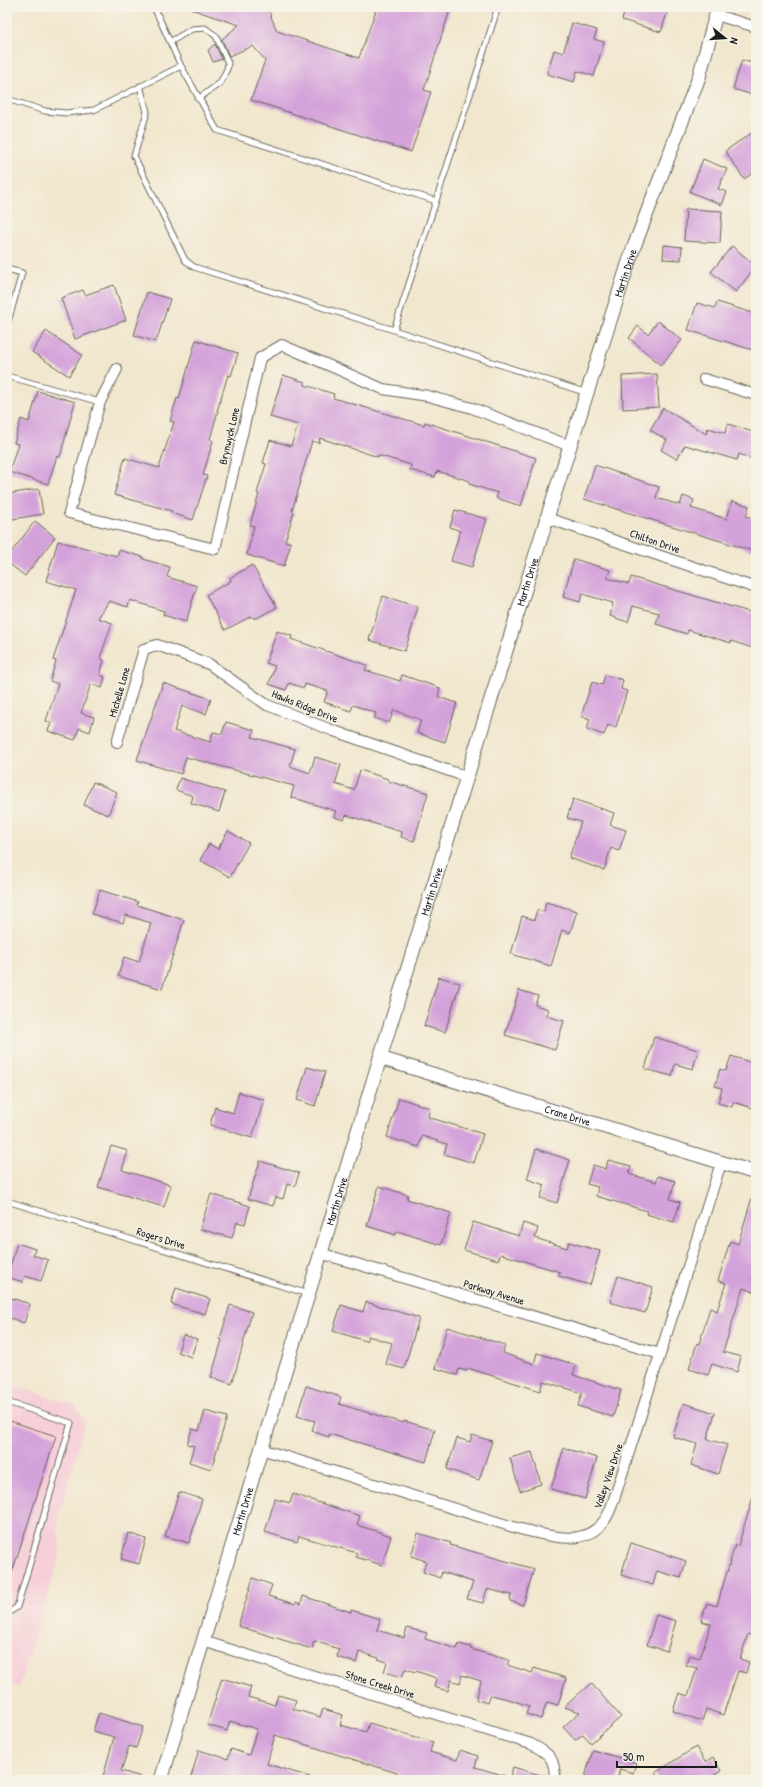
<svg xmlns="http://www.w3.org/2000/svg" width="763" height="1787" viewBox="0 0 763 1787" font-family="'Patrick Hand',sans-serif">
	<rect width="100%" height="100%" fill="#f7f3e8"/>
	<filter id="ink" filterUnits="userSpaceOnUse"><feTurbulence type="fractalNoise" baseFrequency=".025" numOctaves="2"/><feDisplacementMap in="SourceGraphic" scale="8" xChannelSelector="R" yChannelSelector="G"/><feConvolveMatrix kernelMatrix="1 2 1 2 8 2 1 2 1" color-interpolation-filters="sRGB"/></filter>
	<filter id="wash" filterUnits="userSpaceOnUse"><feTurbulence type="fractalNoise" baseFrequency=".012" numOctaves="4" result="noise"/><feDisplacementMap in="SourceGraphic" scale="16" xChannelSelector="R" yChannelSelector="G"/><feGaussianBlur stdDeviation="0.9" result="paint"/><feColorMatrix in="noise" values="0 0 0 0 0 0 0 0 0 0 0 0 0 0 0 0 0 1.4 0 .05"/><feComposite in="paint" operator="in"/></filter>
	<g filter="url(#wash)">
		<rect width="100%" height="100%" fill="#f1e7ce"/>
		<!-- built -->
		<path fill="#f6cfd8" d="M 7,1383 L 75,1405 L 85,1422 L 58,1520 L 60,1555 L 19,1688 L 7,1684 Z"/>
		<g id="blocks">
			<!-- building -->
			<path fill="#d4a2da" d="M 191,7 L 267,7 L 277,31 L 359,58 L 377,7 L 451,7 L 424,90 L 431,92 L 411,152 L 251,100 L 265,60 L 253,46 L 229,56 L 222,39 L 239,25 L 191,9 Z
				M 626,7 L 669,7 L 661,32 L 622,20 Z
				M 572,23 L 597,30 L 594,39 L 604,42 L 594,76 L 577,71 L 574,82 L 547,74 L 554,50 L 563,53 Z
				M 215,44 L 222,59 L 213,62 L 208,50 Z
				M 742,60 L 756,64 L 756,96 L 733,89 Z
				M 756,130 L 756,159 L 752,162 L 756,168 L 756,171 L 744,179 L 725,151 Z
				M 703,159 L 727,169 L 718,189 L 727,192 L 722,205 L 690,192 Z
				M 686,209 L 722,211 L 720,243 L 684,241 Z
				M 664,245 L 682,247 L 681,260 L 663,259 Z
				M 732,246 L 756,266 L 736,292 L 711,272 Z
				M 114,285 L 126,320 L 75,339 L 61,298 L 83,290 L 85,295 Z
				M 147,292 L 170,299 L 156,342 L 134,335 Z
				M 717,302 L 756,314 L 756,351 L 688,330 L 697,303 L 715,308 Z
				M 658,321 L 682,340 L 661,365 L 629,338 L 638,326 L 648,334 Z
				M 46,331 L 82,355 L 69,376 L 32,352 Z
				M 196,340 L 238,353 L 231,376 L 228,375 L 217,411 L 218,411 L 210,439 L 213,441 L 203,475 L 207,476 L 193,520 L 171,513 L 172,511 L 114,495 L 125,458 L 159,468 L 174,422 L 170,421 L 177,398 L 179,399 Z
				M 657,374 L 659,407 L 623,409 L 622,376 Z
				M 283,375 L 305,382 L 305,385 L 334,394 L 333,398 L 424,425 L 425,422 L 536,458 L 521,506 L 496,498 L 498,493 L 469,484 L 470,481 L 437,471 L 435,477 L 410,470 L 411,465 L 378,455 L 378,457 L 320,438 L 319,443 L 312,441 L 300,480 L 301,481 L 292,511 L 294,512 L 285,541 L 291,543 L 284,566 L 247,555 L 254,526 L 250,525 L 259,494 L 257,493 L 266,464 L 263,463 L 270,440 L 291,446 L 298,425 L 270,417 Z
				M 38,391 L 75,402 L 60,457 L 57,456 L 48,484 L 9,472 L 18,444 L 14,443 L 21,419 L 29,422 Z
				M 663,408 L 706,434 L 708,428 L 725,433 L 728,424 L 756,433 L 756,460 L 739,454 L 737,460 L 685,445 L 677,459 L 661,450 L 667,440 L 650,430 Z
				M 595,465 L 659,487 L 656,498 L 680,505 L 683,496 L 694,500 L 691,508 L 727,519 L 732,501 L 749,506 L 746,516 L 756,519 L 756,541 L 753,551 L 584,499 Z
				M 39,489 L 43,514 L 7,520 L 7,494 Z
				M 455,510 L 487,519 L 472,567 L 451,561 L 460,531 L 450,527 Z
				M 35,521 L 55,537 L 25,576 L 7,562 L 7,558 Z
				M 58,541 L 117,556 L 119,550 L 143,557 L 143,559 L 170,567 L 167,577 L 197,586 L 186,622 L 163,615 L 164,611 L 130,600 L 128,607 L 109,601 L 98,618 L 112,623 L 100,658 L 104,660 L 100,675 L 105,677 L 102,688 L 91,684 L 81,713 L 94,717 L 90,732 L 79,728 L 75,740 L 48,731 L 51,723 L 46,721 L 58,684 L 50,681 L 56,661 L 53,660 L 76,590 L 46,581 Z
				M 574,559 L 610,570 L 607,578 L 629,584 L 631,577 L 756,614 L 756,649 L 731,641 L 731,643 L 688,630 L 687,634 L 656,624 L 659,613 L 633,606 L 628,622 L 610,616 L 613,603 L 582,594 L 580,602 L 563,597 Z
				M 252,565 L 277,607 L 257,618 L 253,618 L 252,616 L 225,630 L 206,595 L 231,581 L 230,578 Z
				M 383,596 L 418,607 L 405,651 L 369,640 Z
				M 277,631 L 292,636 L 291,639 L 367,665 L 365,670 L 400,681 L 402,675 L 440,688 L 438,697 L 457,703 L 445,742 L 417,733 L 421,720 L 394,710 L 389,723 L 374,718 L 376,713 L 353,705 L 351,711 L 324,702 L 328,691 L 305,684 L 304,688 L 289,683 L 286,690 L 269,684 L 275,666 L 266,663 Z
				M 605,675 L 623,680 L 621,689 L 627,691 L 616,727 L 608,725 L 604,735 L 587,729 L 590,719 L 581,716 L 592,682 L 602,685 Z
				M 163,683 L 211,699 L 206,714 L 182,706 L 174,731 L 210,742 L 213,732 L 222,734 L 226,722 L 254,730 L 252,737 L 295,749 L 290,766 L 310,773 L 315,757 L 341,765 L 335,784 L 354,790 L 360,770 L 388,779 L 388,781 L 428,793 L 414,841 L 401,837 L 402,832 L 346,815 L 344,820 L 334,817 L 336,811 L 291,797 L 294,786 L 186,757 L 181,774 L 137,760 Z
				M 180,778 L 225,792 L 219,812 L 191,803 L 193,796 L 176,790 Z
				M 93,782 L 117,792 L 108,815 L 84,805 Z
				M 573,799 L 614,813 L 610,825 L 626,830 L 619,851 L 611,848 L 604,870 L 569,858 L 581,822 L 567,818 Z
				M 228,831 L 249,843 L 230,877 L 200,860 L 209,844 L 218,849 Z
				M 100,890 L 138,902 L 137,905 L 184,920 L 162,989 L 118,976 L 124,957 L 139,962 L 151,923 L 126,915 L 123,923 L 92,914 Z
				M 546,902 L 577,911 L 570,933 L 562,930 L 551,966 L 511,954 L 522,916 L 534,920 L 537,910 L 544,912 Z
				M 439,977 L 460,983 L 445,1032 L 424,1026 Z
				M 519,990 L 538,996 L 535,1005 L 548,1009 L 546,1016 L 564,1021 L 555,1050 L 505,1035 Z
				M 654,1037 L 698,1050 L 693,1069 L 675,1064 L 672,1076 L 645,1069 Z
				M 731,1056 L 756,1064 L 756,1109 L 733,1102 L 732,1107 L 718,1103 L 722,1088 L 715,1086 L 720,1069 L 726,1071 Z
				M 307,1067 L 325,1072 L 315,1106 L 297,1100 Z
				M 239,1092 L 264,1100 L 252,1138 L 210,1125 L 215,1107 L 233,1113 Z
				M 399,1098 L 430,1108 L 428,1117 L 483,1134 L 474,1163 L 444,1154 L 447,1144 L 422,1136 L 419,1147 L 387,1137 Z
				M 111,1146 L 128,1151 L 122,1170 L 171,1185 L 164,1207 L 98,1187 Z
				M 536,1149 L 570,1160 L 557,1203 L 540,1198 L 545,1185 L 527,1179 Z
				M 608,1160 L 631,1166 L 629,1174 L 656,1182 L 658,1176 L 675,1181 L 670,1199 L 680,1202 L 674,1222 L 646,1214 L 647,1211 L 596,1196 L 598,1187 L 587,1184 L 593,1165 L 606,1169 Z
				M 260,1161 L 299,1173 L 295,1186 L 287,1184 L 283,1199 L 276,1197 L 273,1206 L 248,1199 Z
				M 379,1186 L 408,1195 L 407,1199 L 451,1213 L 441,1245 L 397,1231 L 396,1235 L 367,1226 Z
				M 211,1194 L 250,1206 L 245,1224 L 237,1222 L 232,1238 L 200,1229 Z
				M 753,1194 L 756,1194 L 756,1269 L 752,1280 L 756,1282 L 756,1293 L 743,1288 L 723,1352 L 741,1357 L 737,1372 L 712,1364 L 708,1375 L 689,1369 L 697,1343 L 699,1344 L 710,1308 L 717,1311 L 726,1283 L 718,1281 L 730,1241 L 738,1244 Z
				M 473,1222 L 519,1236 L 523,1223 L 538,1228 L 535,1238 L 567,1248 L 569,1242 L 600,1251 L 590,1285 L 559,1276 L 560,1272 L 501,1254 L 498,1260 L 464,1250 Z
				M 17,1243 L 35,1249 L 33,1255 L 48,1260 L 41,1281 L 25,1276 L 23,1282 L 7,1277 Z
				M 618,1276 L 653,1287 L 645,1313 L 610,1302 Z
				M 176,1288 L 210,1299 L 205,1314 L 171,1304 Z
				M 11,1298 L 30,1304 L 24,1323 L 7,1317 Z
				M 366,1302 L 419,1318 L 404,1369 L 386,1364 L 392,1343 L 368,1336 L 366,1341 L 333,1331 L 341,1305 L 363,1312 Z
				M 230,1305 L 252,1312 L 232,1384 L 211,1377 L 222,1340 L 220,1339 Z
				M 447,1327 L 505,1345 L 503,1353 L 534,1364 L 537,1353 L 576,1365 L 573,1375 L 621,1390 L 613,1417 L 578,1406 L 582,1393 L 543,1381 L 540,1391 L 468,1368 L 467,1371 L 459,1369 L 457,1375 L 435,1368 Z
				M 183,1335 L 197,1339 L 191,1357 L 178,1352 Z
				M 306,1386 L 341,1397 L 339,1404 L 403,1423 L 404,1421 L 435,1430 L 426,1462 L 329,1434 L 329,1437 L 312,1431 L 315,1421 L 297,1416 Z
				M 683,1403 L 715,1413 L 707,1439 L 727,1445 L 718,1474 L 691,1465 L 697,1444 L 673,1437 Z
				M 205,1411 L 227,1417 L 211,1469 L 189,1462 L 194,1446 L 187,1444 L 192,1429 L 199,1431 Z
				M 7,1420 L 56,1436 L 9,1582 L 7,1582 Z
				M 472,1435 L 492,1441 L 479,1480 L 447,1469 L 457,1438 L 470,1442 Z
				M 564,1448 L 597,1458 L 585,1499 L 551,1489 Z
				M 532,1452 L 541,1484 L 520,1491 L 510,1458 Z
				M 179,1492 L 202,1499 L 189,1543 L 165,1536 Z
				M 293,1494 L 360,1516 L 357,1525 L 391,1536 L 382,1565 L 356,1557 L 357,1553 L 299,1536 L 297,1542 L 265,1532 L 275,1499 L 290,1503 Z
				M 753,1497 L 756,1497 L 756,1636 L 748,1634 L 740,1659 L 749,1662 L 746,1673 L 738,1671 L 723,1715 L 706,1709 L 702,1721 L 673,1711 L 679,1693 L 688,1696 L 697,1668 L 686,1665 L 689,1655 L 700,1658 L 711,1624 L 701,1621 L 707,1603 L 717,1606 L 735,1545 L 738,1546 Z
				M 128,1533 L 146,1539 L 139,1564 L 121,1559 Z
				M 418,1533 L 451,1543 L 450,1545 L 534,1569 L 523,1605 L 510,1601 L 511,1595 L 487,1589 L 483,1603 L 467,1599 L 473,1582 L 442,1572 L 440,1578 L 423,1572 L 426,1561 L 411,1556 Z
				M 631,1543 L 686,1561 L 681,1578 L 657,1571 L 653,1585 L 621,1575 Z
				M 253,1578 L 272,1585 L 268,1596 L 295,1604 L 296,1602 L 301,1604 L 303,1596 L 351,1612 L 351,1610 L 380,1619 L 377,1630 L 404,1638 L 407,1628 L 427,1633 L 425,1639 L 457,1649 L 459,1644 L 471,1647 L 470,1649 L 509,1660 L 507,1665 L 532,1673 L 534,1668 L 566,1678 L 558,1705 L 547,1702 L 541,1719 L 526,1714 L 529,1706 L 508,1699 L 491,1695 L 488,1703 L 476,1700 L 481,1681 L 462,1675 L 460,1683 L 451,1680 L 448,1691 L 434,1687 L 436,1678 L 416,1671 L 416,1672 L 405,1669 L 402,1677 L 384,1672 L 387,1662 L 378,1659 L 379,1658 L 359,1652 L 356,1663 L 337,1657 L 339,1649 L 314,1641 L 312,1649 L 238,1626 Z
				M 656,1615 L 676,1621 L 667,1651 L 647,1645 Z
				M 222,1678 L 251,1687 L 248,1697 L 275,1705 L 278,1695 L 296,1700 L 293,1709 L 320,1717 L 323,1709 L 343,1715 L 340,1725 L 366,1732 L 369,1723 L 403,1733 L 433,1742 L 430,1752 L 457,1760 L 460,1750 L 478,1756 L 475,1767 L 509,1777 L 509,1780 L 513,1767 L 547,1777 L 546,1780 L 398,1780 L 400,1774 L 275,1735 L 267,1764 L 310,1777 L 310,1780 L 190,1780 L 199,1750 L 228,1759 L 231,1749 L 249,1755 L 257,1729 L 230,1721 L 227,1731 L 207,1725 Z
				M 591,1683 L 621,1717 L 591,1743 L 583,1734 L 575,1740 L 563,1727 L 580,1712 L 564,1707 Z
				M 99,1713 L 143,1727 L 136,1748 L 129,1746 L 121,1771 L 141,1777 L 141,1780 L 102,1780 L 114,1737 L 93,1731 Z
				M 696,1747 L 705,1762 L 713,1757 L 721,1771 L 707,1780 L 659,1780 L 655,1773 Z
				M 593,1750 L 636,1763 L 633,1773 L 620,1769 L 617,1780 L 584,1780 Z"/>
		</g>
	</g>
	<g filter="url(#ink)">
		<use href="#blocks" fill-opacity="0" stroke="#67635a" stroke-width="1"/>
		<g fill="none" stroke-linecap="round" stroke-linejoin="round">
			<defs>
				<path id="service" d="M 154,7 L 181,66
					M 170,42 L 192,29 L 205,28 L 216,36 L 228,63 L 227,69 L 220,83 L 198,99
					M 7,99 L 45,111 L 66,113 L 94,110 L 181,66 L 217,130 L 436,201 L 394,330 L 194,267 L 185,260 L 134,156 L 147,112 L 140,86
					M 436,201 L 498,7
					M 7,269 L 22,273 L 7,325
					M 394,330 L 587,393
					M 7,376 L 100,402
					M 7,1201 L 308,1294
					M 7,1402 L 71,1423 L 17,1607 L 7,1614"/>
				<path id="minor" d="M 716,15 L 756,27
					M 117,369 L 100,402 L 69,513 L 215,549 L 260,358 L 282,345 L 383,389 L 428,396 L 472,408 L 570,446
					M 704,379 L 756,395
					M 547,518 L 756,588
					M 117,742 L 144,649 L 157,645 L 209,664 L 267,705 L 334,731 L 467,777
					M 320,1253 L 660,1354
					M 261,1449 L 520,1529 C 549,1535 583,1549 604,1521 C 610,1514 613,1502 616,1493 L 721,1163
					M 203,1641 L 531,1744 C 550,1754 555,1758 555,1780"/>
				<g id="tertiary">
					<path id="s1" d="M 380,1058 L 756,1173"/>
					<path id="s2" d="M 161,1780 L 380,1058 L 547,518 L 632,252 L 699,77 L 718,7"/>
				</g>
			</defs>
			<!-- service casing -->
			<use href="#service" stroke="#67635a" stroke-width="7"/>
			<!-- minor casing -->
			<use href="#minor" stroke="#67635a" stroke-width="12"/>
			<!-- tertiary casing -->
			<use href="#tertiary" stroke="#67635a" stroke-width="15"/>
			<!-- service -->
			<use href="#service" stroke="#fff" stroke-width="5"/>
			<!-- minor -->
			<use href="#minor" stroke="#fff" stroke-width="10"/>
			<!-- tertiary -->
			<use href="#tertiary" stroke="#fff" stroke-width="13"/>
		</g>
	</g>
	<g text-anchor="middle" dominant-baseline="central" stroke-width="3" stroke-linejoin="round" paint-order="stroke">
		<!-- street labels -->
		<g font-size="11" fill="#1c1c1c" stroke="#f7f3e8">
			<text stroke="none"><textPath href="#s2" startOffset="1577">Martin Drive</textPath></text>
			<text transform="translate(229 436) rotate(-77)">Brynwyck Lane</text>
			<text transform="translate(655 541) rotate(19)">Chilton Drive</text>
			<text stroke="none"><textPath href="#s2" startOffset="1253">Martin Drive</textPath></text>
			<text transform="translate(119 692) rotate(-74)">Michelle Lane</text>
			<text transform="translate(305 706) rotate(22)">Hawks Ridge Drive</text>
			<text stroke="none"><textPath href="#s2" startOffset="929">Martin Drive</textPath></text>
			<text stroke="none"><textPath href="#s1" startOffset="196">Crane Drive</textPath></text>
			<text stroke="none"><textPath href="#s2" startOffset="605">Martin Drive</textPath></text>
			<text transform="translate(161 1238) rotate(17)">Rogers Drive</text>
			<text transform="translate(494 1292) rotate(17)">Parkway Avenue</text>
			<text transform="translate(608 1476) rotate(-71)">Valley View Drive</text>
			<text stroke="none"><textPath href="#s2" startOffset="281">Martin Drive</textPath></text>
			<text transform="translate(380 1684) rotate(17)">Stone Creek Drive</text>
		</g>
	</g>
	<!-- margin -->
	<rect width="763" height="1787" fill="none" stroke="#f7f3e8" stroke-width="24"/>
	<!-- north arrow -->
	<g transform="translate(725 38) rotate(107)" stroke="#f7f3e8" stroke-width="3" paint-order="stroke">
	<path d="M0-3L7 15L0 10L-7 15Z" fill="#1c1c1c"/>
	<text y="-6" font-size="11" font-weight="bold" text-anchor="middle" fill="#1c1c1c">N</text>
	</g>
	<!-- scale -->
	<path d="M617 1761v6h99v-6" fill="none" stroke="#1c1c1c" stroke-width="2"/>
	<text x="623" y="1761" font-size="12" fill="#1c1c1c" stroke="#f7f3e8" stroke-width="3" paint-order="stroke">50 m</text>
</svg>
